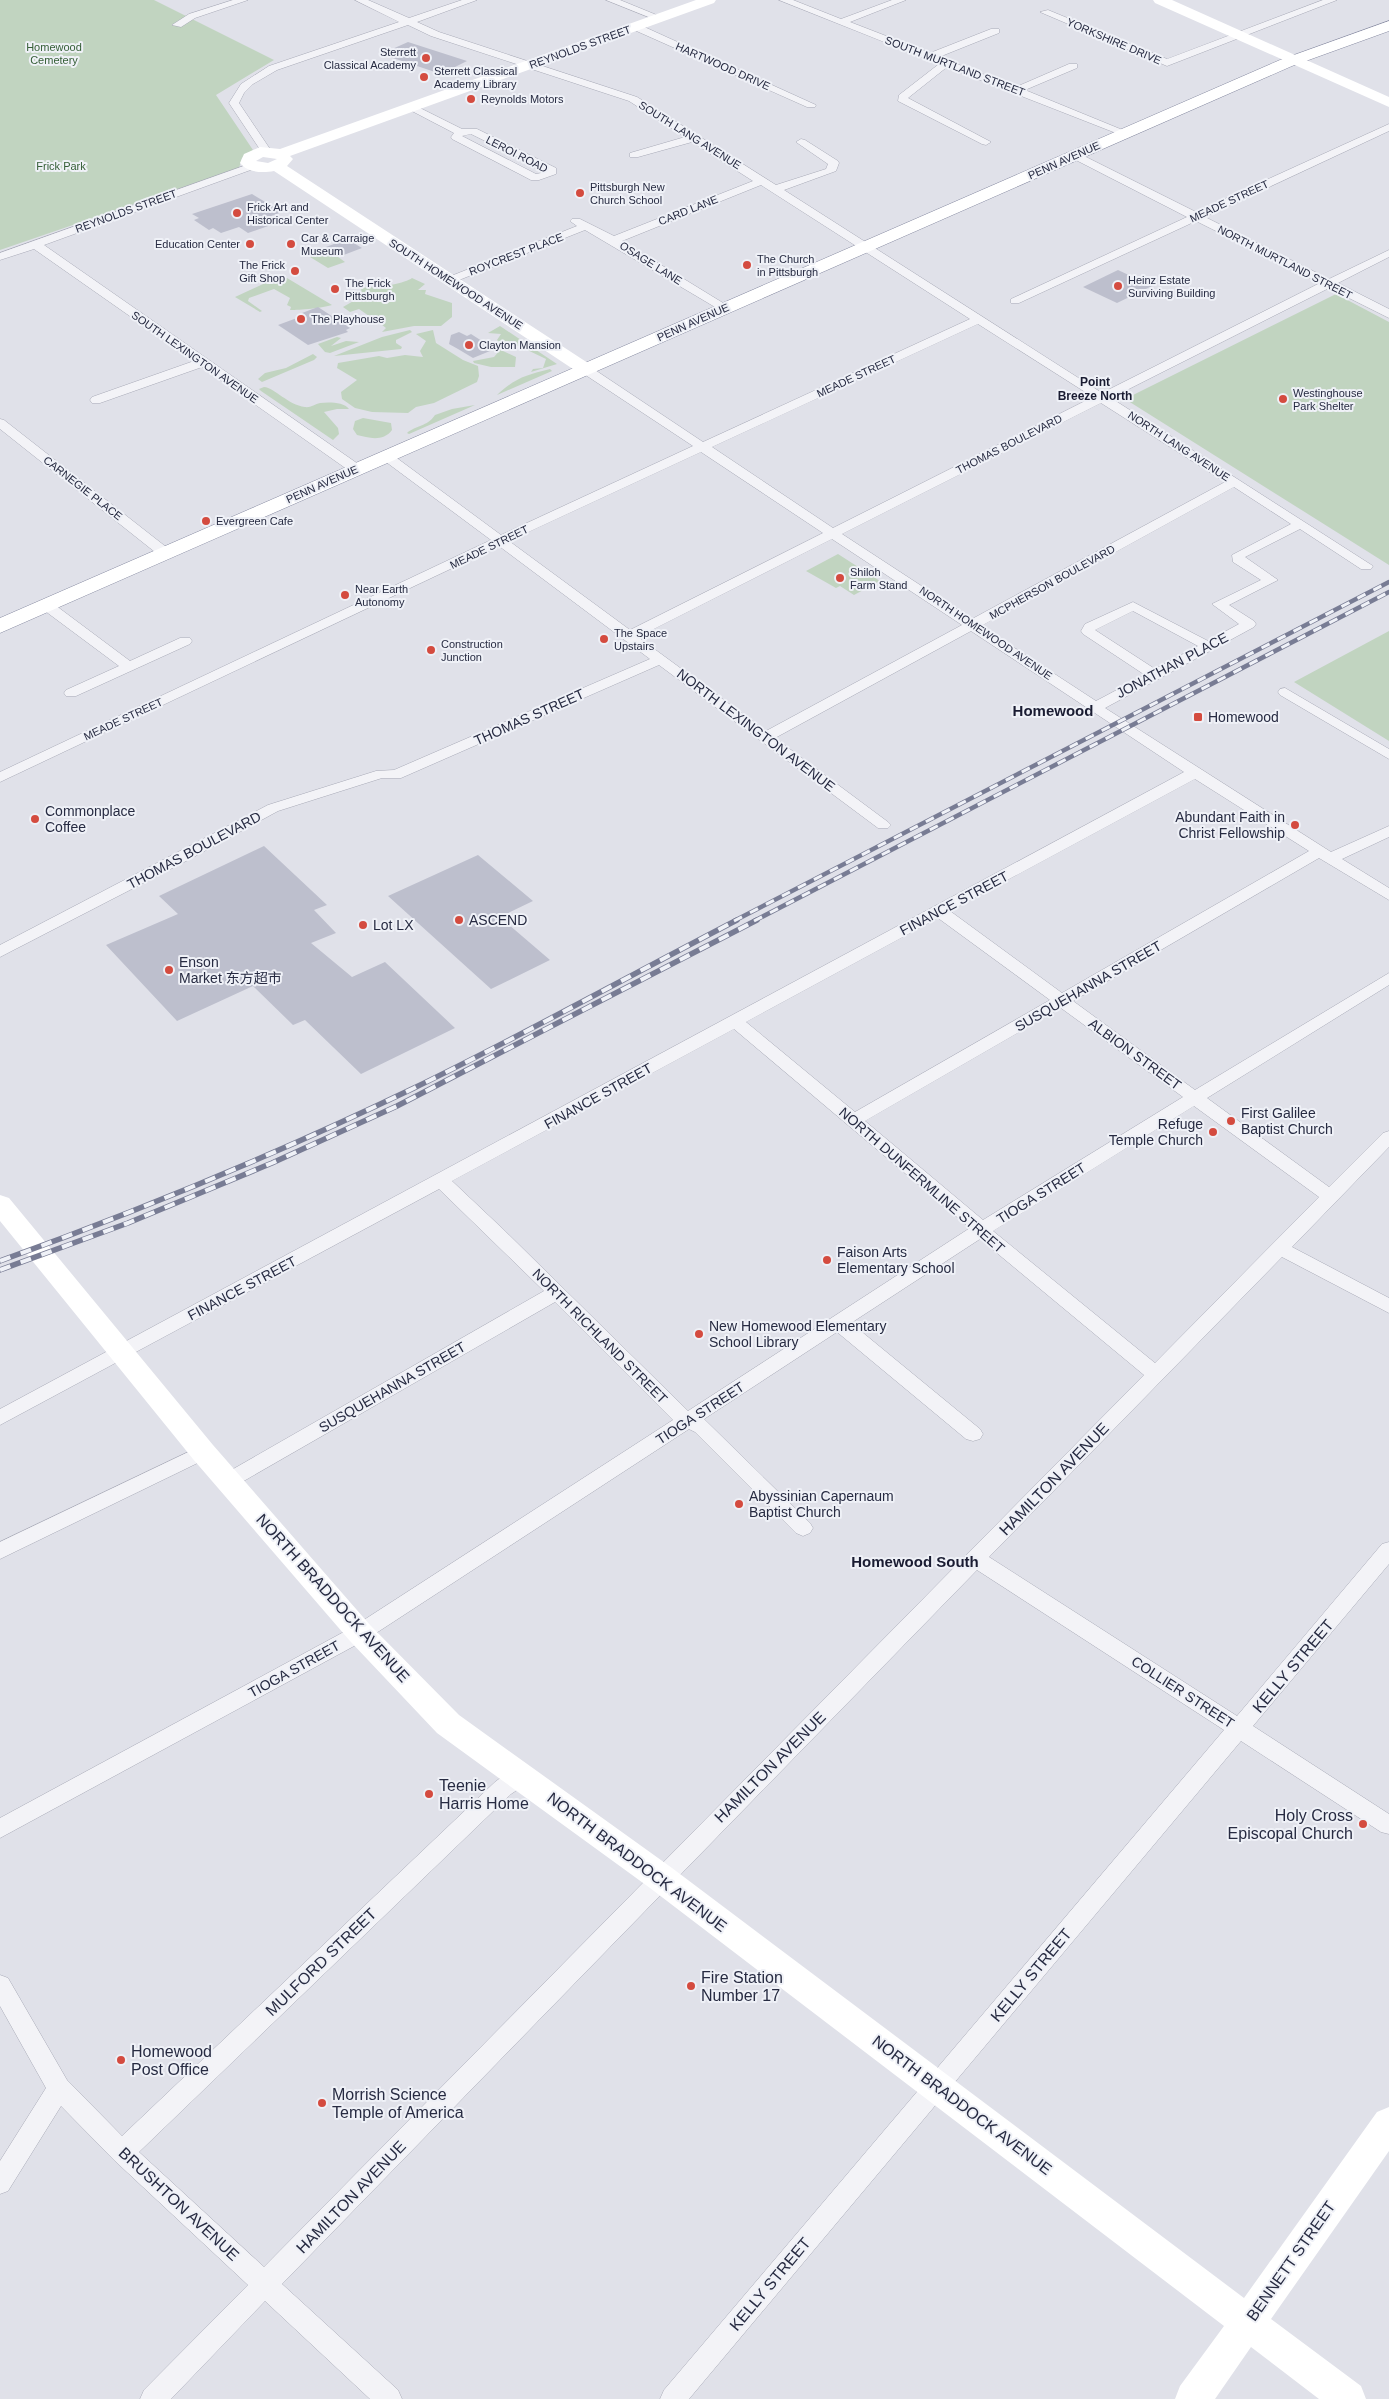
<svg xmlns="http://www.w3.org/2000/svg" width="1389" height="2399" viewBox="0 0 1389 2399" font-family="Arial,'Noto Sans SC',sans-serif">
	<rect width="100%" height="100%" fill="#e0e1e9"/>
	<!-- green -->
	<path fill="#c1d4c0" d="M 0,0 L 154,0 L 274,60 L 216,95 L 253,150 L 242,158 L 239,168 L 0,250 Z
		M 327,251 L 330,251 L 345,262 L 328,268 L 310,257 Z
		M 287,278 L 332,305 C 323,308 300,310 290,310 L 291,307 L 287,305 L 290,298 L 274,289 L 249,298 L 248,301 L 262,311 L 260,312 L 235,297 L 274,279 Z
		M 412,278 L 425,284 L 418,290 L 426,290 L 425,294 L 452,303 L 452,317 L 441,326 L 414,326 L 382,332 L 386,328 L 377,321 L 368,324 L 375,320 L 377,317 L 362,320 L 369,316 L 359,309 L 350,312 L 343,307 L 362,296 L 361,287 C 370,289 405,284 412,278 Z
		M 1336,294 L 1389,322 L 1389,565 L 1125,399 Z
		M 500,326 L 557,364 L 531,372 L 533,369 L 543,368 L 546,359 L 519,346 L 507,347 L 503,351 L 516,357 L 515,367 L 491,367 L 474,363 L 473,361 L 494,357 L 501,349 L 502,344 L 497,340 L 501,334 L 488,333 Z
		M 410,330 L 412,332 L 396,340 L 396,343 L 402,347 L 401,349 L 334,356 L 382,337 Z
		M 433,330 L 436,343 L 463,360 L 478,366 L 479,376 L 477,382 L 434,403 L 416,407 L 408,413 L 372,412 L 355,408 L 342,399 L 341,392 L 357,380 L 337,368 L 338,363 L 379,356 L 387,358 L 405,355 L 423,357 L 420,351 L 426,341 L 416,334 Z
		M 337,337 L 341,338 L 331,346 L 346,341 L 359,342 L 330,353 L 325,352 L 318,344 Z
		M 313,354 L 317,357 L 314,360 L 262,382 L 258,379 L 265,373 L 286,368 Z
		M 550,369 L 552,371 L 497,395 C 515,378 526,375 550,369 Z
		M 264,387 C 275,388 288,405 305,407 C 310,408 315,404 320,403 C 329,402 344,402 349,409 L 337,409 L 324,412 L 338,428 L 339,434 L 333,440 L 261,391 L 259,389 Z
		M 475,405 L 409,434 L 407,433 C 416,425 427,427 435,415 L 452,409 Z
		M 363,418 L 391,423 L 392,430 C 383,442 369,438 357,435 L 353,429 L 355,421 Z
		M 838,554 L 880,581 L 854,595 L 840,586 L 836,588 L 806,571 Z
		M 1389,631 L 1389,741 L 1294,682 Z"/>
	<!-- building -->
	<path fill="#bdbfcd" d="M 408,42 L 467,61 L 441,74 L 381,54 Z
		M 252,194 L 282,212 L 263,219 L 271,225 L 248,233 L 239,227 L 221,233 L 213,228 L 209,230 L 194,220 L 199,218 L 192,214 Z
		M 347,239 L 362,248 L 341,256 L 326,247 Z
		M 1118,270 L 1152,286 L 1117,303 L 1083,287 Z
		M 318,307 L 350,328 L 346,330 L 348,332 L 308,345 L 278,325 L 305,315 L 302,313 Z
		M 459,332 L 467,336 L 471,334 L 485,343 L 479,345 L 490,351 L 473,358 L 458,349 L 449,344 L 451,335 Z
		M 264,846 L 327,905 L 314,910 L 336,933 L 311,943 L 352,977 L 385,962 L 455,1028 L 361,1074 L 305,1020 L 293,1025 L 253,986 L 177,1021 L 106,945 L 178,914 L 159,896 Z
		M 478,855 L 533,901 L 500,917 L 550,960 L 491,989 L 388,896 Z"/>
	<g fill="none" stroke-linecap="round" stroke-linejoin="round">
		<defs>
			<path id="street" d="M 233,0 L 248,0 L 195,18 L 181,27 L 172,25 L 189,14 Z
				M 355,0 L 368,0 L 409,18 L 462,0 L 477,0 L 417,22 L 439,32 L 637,97 L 776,185 L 826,169 L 828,164 L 796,142 L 801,139 L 805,140 L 838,161 L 839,163 L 836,171 L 784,190 L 1102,393 L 1320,283 L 1196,221 L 1019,303 L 1011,303 L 1011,299 L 1187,217 L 1070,157 L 1070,153 L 1078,153 L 1196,212 L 1389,124 L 1389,131 L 1205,217 L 1329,279 L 1389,250 L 1389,257 L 1338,283 L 1389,309 L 1389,318 L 1329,288 L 1111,398 L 1373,566 L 1371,569 L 1361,569 L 1300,529 L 1245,557 L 1278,580 L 1229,605 L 1254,621 L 1256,624 L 1254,627 L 1105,708 L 1331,852 L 1389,826 L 1389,837 L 1342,859 L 1389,888 L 1389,900 L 1319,858 L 1073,1001 L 1195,1090 L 1389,973 L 1389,985 L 1207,1098 L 1329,1187 L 1383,1133 L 1389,1131 L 1389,1147 L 1292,1247 L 1389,1298 L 1389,1313 L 1282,1257 L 989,1557 L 1237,1716 L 1382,1544 L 1389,1542 L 1389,1564 L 1253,1726 L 1389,1814 L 1389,1834 L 1381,1832 L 1241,1741 L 689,2399 L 660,2399 L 664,2390 L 1224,1730 L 977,1570 L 282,2284 L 398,2390 L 402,2399 L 370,2399 L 265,2301 L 171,2399 L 140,2399 L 144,2390 L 248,2285 L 114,2160 L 61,2106 L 8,2191 L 0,2194 L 0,2161 L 46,2088 L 0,2006 L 0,1975 L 8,1978 L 67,2080 L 122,2136 L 495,1782 C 506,1774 515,1765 529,1770 L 532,1776 L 529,1782 L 511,1794 L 139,2152 L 264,2267 L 1144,1375 L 980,1239 L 851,1323 L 980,1429 L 983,1434 L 980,1439 L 973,1441 L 966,1439 L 837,1332 L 704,1419 L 810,1523 L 813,1528 L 810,1533 L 803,1536 L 796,1533 L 695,1432 L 689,1429 L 367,1639 L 0,1838 L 0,1818 L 353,1627 L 673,1420 L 555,1302 L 235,1486 L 228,1489 L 221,1486 L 218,1481 L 221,1476 L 544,1291 L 439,1189 L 0,1425 L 0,1409 L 1184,772 L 971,631 L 775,738 L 888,822 L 891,825 L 888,828 L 878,828 L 659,665 L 401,778 L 382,778 L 278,811 L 188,860 L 0,957 L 0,945 L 268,805 L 376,771 L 394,770 L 650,659 L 499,546 L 0,782 L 0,772 L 491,540 L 382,459 L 380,456 L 382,453 L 390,453 L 501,535 L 693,446 L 581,372 L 579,369 L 581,366 L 589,366 L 703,442 L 970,319 L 761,185 L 622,241 L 728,306 L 728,310 L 720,310 L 585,230 L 454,282 L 446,282 L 446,278 L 577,226 L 570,221 L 572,219 L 580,219 L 614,236 L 753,181 L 692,142 L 638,157 L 630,157 L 630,153 L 685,137 L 629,101 L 431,36 L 408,25 L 277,70 L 253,84 L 244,93 L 239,103 L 272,152 L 271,154 L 263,154 L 229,103 L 241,84 L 269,66 L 399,22 ZM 978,324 L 1093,397 L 833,528 L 712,447 ZM 1101,403 L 1225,482 L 972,619 L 842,534 ZM 701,452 L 823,533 L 630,630 L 509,541 ZM 1234,487 L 1291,524 L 1232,555 L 1233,562 L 1261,580 L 1212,604 L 1239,624 L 1208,641 L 1133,602 L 1085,624 L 1081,631 L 1083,634 L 1145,675 L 1096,701 L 981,626 ZM 832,539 L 962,625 L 766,731 L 638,637 ZM 1133,611 L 1198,646 L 1155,669 L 1095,630 ZM 1195,779 L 1309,851 L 1062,993 L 950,911 ZM 938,918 L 1050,1000 L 855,1112 L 746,1022 ZM 1061,1008 L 1183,1097 L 983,1220 L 865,1121 ZM 734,1029 L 970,1228 L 688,1411 L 505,1231 L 452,1181 ZM 1194,1106 L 1319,1197 L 1155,1363 L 993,1231 Z
				M 606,0 L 620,0 L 664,18 L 656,20 Z
				M 779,0 L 793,0 L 841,19 L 892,0 L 906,0 L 850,22 L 930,53 L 991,29 L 999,29 L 999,33 L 939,57 L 1016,87 L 1069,64 L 1077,64 L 1077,68 L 1025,90 L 1130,133 L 1125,136 L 1121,135 L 947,67 L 908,98 L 991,142 L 986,145 L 982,144 L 898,101 L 899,95 L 939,64 Z
				M 1323,0 L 1337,0 L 1167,66 L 1040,12 L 1048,10 L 1167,59 Z
				M 632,25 L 640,25 L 816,105 L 815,107 L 807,107 L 632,29 Z
				M 412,104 L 462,129 L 477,129 L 556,168 L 556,174 L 539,180 L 531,180 L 452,139 L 451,137 L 454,133 L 408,109 L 407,107 ZM 471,134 L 546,171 L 546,172 L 536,174 L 462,136 Z
				M 252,163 L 256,164 L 256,168 L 44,245 L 361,466 L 362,469 L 361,472 L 351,472 L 202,367 L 100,403 L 92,403 L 90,400 L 92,397 L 194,361 L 34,249 L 0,260 L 0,253 Z
				M 0,419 L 4,420 L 170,550 L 172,553 L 170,556 L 160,556 L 0,429 Z
				M 46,601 L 51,602 L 130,661 L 180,638 L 190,638 L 192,641 L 190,644 L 76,696 L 66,696 L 64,693 L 66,690 L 119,666 L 41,608 L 39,605 Z
				M 1285,688 L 1389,749 L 1389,759 L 1280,695 L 1278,692 L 1280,689 Z
				M 203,1445 L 210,1447 L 213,1452 L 210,1457 L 0,1559 L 0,1542 Z"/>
			<path id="highway" d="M 1389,21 L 1389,31 L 1292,66 L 0,633 L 0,618 L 1280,60 Z"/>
		</defs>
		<!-- street casing -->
		<use href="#street" stroke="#a8aab7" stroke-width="1"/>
		<!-- highway casing -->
		<use href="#highway" stroke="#868aa1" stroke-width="1"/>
		<!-- street -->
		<use href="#street" fill="#f3f3f7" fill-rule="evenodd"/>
		<!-- secondary -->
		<path fill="#fff" fill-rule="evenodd" d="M 696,0 L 716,0 L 714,3 L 290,156 L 293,159 L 287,166 L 591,365 L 594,369 L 591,373 L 579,373 L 274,171 C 263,173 248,173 240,163 L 244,154 L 260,147 L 280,149 ZM 263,157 L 277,159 L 268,163 L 256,161 Z
			M 1153,0 L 1172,0 L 1389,97 L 1389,107 L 1155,3 Z
			M 0,1195 L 9,1198 L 213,1445 L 370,1625 L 459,1715 L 672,1868 L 1244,2298 L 1377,2112 L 1389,2107 L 1389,2151 L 1271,2319 L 1361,2386 L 1366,2399 L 1319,2399 L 1251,2347 L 1215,2399 L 1175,2399 L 1180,2386 L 1224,2326 L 650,1888 L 437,1733 L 350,1641 L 193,1459 L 0,1221 Z"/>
		<!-- highway -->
		<use href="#highway" fill="#fff" fill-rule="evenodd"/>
		<defs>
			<path id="rail-far1" d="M 734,921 L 1389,582
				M 754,921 L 1389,592"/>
			<path id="rail" d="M 0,1261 C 141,1210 279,1153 414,1088 C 523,1035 629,976 737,920
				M 0,1270 L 128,1223 L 272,1163 L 397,1106 L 757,920"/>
		</defs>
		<!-- rail-far1 casing -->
		<use href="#rail-far1" stroke="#787c94" stroke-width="4.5"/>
		<!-- rail casing -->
		<use href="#rail" stroke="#787c94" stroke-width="5.5"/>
		<!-- rail-far1 -->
		<use href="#rail-far1" stroke="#eff1f7" stroke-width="3" stroke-dasharray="9" stroke-linecap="butt"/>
		<!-- rail -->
		<use href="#rail" stroke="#eff1f7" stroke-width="4" stroke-dasharray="11" stroke-linecap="butt"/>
	</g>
	<!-- markers -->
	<g fill="#d44b3f" stroke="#eff1f7" stroke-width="2">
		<circle cx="426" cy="58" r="5"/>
		<circle cx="424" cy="77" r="5"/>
		<circle cx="471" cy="99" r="5"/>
		<circle cx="580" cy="193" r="5"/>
		<circle cx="237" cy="213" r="5"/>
		<circle cx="250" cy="244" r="5"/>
		<circle cx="291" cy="244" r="5"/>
		<circle cx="747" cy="265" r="5"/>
		<circle cx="295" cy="271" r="5"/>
		<circle cx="1118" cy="286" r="5"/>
		<circle cx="335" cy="289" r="5"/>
		<circle cx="301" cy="319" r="5"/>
		<circle cx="469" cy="345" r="5"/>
		<circle cx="1283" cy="399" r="5"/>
		<circle cx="206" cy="521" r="5"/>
		<circle cx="840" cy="578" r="5"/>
		<circle cx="345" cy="595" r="5"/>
		<circle cx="604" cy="639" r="5"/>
		<circle cx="431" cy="650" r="5"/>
		<rect x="1193" y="712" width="10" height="10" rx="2.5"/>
		<circle cx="35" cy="819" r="5"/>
		<circle cx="1295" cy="825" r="5"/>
		<circle cx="459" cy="920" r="5"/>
		<circle cx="363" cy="925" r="5"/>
		<circle cx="169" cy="970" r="5"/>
		<circle cx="1231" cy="1121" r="5"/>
		<circle cx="1213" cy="1132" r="5"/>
		<circle cx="827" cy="1260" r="5"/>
		<circle cx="699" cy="1334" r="5"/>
		<circle cx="739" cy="1504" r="5"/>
		<circle cx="429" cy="1794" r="5"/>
		<circle cx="1363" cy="1824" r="5"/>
		<circle cx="691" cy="1986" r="5"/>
		<circle cx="121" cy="2060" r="5"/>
		<circle cx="322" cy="2103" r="5"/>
	</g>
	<g text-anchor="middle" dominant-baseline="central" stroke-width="4" stroke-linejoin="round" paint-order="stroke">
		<!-- far-street labels -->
		<g font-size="11" fill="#272b42" stroke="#eff1f7">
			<text transform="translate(1114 41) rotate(23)">YORKSHIRE DRIVE</text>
			<text transform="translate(580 47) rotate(-20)">REYNOLDS STREET</text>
			<text transform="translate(723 66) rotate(24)">HARTWOOD DRIVE</text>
			<text transform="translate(955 66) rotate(21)">SOUTH MURTLAND STREET</text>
			<text transform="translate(690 135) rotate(32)">SOUTH LANG AVENUE</text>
			<text transform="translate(517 154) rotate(27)">LEROI ROAD</text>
			<text transform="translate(1064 160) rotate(-24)">PENN AVENUE</text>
			<text transform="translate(1229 201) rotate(-25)">MEADE STREET</text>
			<text transform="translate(688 210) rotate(-22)">CARD LANE</text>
			<text transform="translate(126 211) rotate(-20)">REYNOLDS STREET</text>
			<text transform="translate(516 254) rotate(-21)">ROYCREST PLACE</text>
			<text transform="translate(1285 262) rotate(27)">NORTH MURTLAND STREET</text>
			<text transform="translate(651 263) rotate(32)">OSAGE LANE</text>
			<text transform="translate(456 284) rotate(33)">SOUTH HOMEWOOD AVENUE</text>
			<text transform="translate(693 322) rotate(-24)">PENN AVENUE</text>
			<text transform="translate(195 357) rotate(35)">SOUTH LEXINGTON AVENUE</text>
			<text transform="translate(856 376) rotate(-25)">MEADE STREET</text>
			<text transform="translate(1009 444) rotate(-27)">THOMAS BOULEVARD</text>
			<text transform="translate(1179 446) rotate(33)">NORTH LANG AVENUE</text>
			<text transform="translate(322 484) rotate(-24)">PENN AVENUE</text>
			<text transform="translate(83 488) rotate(38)">CARNEGIE PLACE</text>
			<text transform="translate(489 547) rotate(-26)">MEADE STREET</text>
			<text transform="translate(1052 582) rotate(-29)">MCPHERSON BOULEVARD</text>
			<text transform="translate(986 633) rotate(34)">NORTH HOMEWOOD AVENUE</text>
			<text transform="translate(123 719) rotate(-25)">MEADE STREET</text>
		</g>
		<!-- far-park labels -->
		<g font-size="11" fill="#345e36" stroke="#eff1f7">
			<text x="54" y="47">Homewood<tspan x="54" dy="13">Cemetery</tspan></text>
			<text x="61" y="166">Frick Park</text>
		</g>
		<!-- far-poi labels -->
		<g font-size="11" fill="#272b42" stroke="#eff1f7" text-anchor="start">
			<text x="416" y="52" text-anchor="end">Sterrett<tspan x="416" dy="13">Classical Academy</tspan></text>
			<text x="434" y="71">Sterrett Classical<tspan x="434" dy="13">Academy Library</tspan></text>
			<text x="481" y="99">Reynolds Motors</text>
			<text x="590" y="187">Pittsburgh New<tspan x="590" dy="13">Church School</tspan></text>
			<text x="247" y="207">Frick Art and<tspan x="247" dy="13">Historical Center</tspan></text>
			<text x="301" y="238">Car &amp; Carraige<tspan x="301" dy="13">Museum</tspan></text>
			<text x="240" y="244" text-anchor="end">Education Center</text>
			<text x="757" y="259">The Church<tspan x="757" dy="13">in Pittsburgh</tspan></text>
			<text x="285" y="265" text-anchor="end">The Frick<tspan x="285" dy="13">Gift Shop</tspan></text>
			<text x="1128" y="280">Heinz Estate<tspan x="1128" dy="13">Surviving Building</tspan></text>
			<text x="345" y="283">The Frick<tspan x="345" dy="13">Pittsburgh</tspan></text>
			<text x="311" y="319">The Playhouse</text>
			<text x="479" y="345">Clayton Mansion</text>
			<text x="1293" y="393">Westinghouse<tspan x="1293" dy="13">Park Shelter</tspan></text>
			<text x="216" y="521">Evergreen Cafe</text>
			<text x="850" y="572">Shiloh<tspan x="850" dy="13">Farm Stand</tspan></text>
			<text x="355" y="589">Near Earth<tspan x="355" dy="13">Autonomy</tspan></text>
			<text x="614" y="633">The Space<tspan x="614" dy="13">Upstairs</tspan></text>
			<text x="441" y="644">Construction<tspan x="441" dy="13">Junction</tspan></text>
		</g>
		<!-- far-neighbourhood labels -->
		<g font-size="12" font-weight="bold" fill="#1a1c32" stroke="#eff1f7">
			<text x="1095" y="382">Point<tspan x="1095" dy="14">Breeze North</tspan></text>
		</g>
		<!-- street labels -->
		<g font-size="14" fill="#272b42" stroke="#eff1f7">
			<text transform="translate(1172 665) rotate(-28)">JONATHAN PLACE</text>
			<text transform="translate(529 717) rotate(-24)">THOMAS STREET</text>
			<text transform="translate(756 730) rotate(37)">NORTH LEXINGTON AVENUE</text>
			<text transform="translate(194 850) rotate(-28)">THOMAS BOULEVARD</text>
			<text transform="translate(954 903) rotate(-28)">FINANCE STREET</text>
			<text transform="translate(1088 986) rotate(-30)">SUSQUEHANNA STREET</text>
			<text transform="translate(1135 1054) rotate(36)">ALBION STREET</text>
			<text transform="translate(598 1096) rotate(-29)">FINANCE STREET</text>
			<text transform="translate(922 1180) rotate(41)">NORTH DUNFERMLINE STREET</text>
			<text transform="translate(1041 1193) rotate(-32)">TIOGA STREET</text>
			<text transform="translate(242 1288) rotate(-28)">FINANCE STREET</text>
			<text transform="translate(600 1336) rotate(45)">NORTH RICHLAND STREET</text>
			<text transform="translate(392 1387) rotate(-30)">SUSQUEHANNA STREET</text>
			<text transform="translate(700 1413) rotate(-33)">TIOGA STREET</text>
			<text transform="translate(294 1669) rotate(-29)">TIOGA STREET</text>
			<text transform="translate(1183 1692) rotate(33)">COLLIER STREET</text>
		</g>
		<!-- poi labels -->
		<g font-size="14" fill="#272b42" stroke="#eff1f7" text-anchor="start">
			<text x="1208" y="717">Homewood</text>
			<text x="45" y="811">Commonplace<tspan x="45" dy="16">Coffee</tspan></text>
			<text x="1285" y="817" text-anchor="end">Abundant Faith in<tspan x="1285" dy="16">Christ Fellowship</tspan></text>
			<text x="469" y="920">ASCEND</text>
			<text x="373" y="925">Lot LX</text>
			<text x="179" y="962">Enson<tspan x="179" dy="16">Market 东方超市</tspan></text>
			<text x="1241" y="1113">First Galilee<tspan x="1241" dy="16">Baptist Church</tspan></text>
			<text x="1203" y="1124" text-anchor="end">Refuge<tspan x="1203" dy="16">Temple Church</tspan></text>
			<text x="837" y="1252">Faison Arts<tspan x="837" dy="16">Elementary School</tspan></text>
			<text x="709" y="1326">New Homewood Elementary<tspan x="709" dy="16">School Library</tspan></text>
			<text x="749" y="1496">Abyssinian Capernaum<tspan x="749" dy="16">Baptist Church</tspan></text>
		</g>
		<!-- neighbourhood labels -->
		<g font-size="15" font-weight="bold" fill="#1a1c32" stroke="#eff1f7">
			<text x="1053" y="710">Homewood</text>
			<text x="915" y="1561">Homewood South</text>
		</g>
		<!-- near-street labels -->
		<g font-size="16" fill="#272b42" stroke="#eff1f7">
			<text transform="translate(1054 1479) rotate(-46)">HAMILTON AVENUE</text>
			<text transform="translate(333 1598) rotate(48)">NORTH BRADDOCK AVENUE</text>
			<text transform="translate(1293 1666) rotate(-50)">KELLY STREET</text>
			<text transform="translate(770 1767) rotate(-45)">HAMILTON AVENUE</text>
			<text transform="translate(637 1862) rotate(37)">NORTH BRADDOCK AVENUE</text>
			<text transform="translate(321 1962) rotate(-44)">MULFORD STREET</text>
			<text transform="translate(1031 1975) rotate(-50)">KELLY STREET</text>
			<text transform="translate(962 2105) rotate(37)">NORTH BRADDOCK AVENUE</text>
			<text transform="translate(351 2197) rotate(-46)">HAMILTON AVENUE</text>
			<text transform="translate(179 2204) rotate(43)">BRUSHTON AVENUE</text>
			<text transform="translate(1291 2261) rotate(-55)">BENNETT STREET</text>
			<text transform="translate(770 2284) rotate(-50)">KELLY STREET</text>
		</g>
		<!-- near-poi labels -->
		<g font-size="16" fill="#272b42" stroke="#eff1f7" text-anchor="start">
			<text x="439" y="1785">Teenie<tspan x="439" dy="18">Harris Home</tspan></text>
			<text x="1353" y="1815" text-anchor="end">Holy Cross<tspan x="1353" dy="18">Episcopal Church</tspan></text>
			<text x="701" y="1977">Fire Station<tspan x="701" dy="18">Number 17</tspan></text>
			<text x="131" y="2051">Homewood<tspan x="131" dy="18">Post Office</tspan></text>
			<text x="332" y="2094">Morrish Science<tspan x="332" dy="18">Temple of America</tspan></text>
		</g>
	</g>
</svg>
